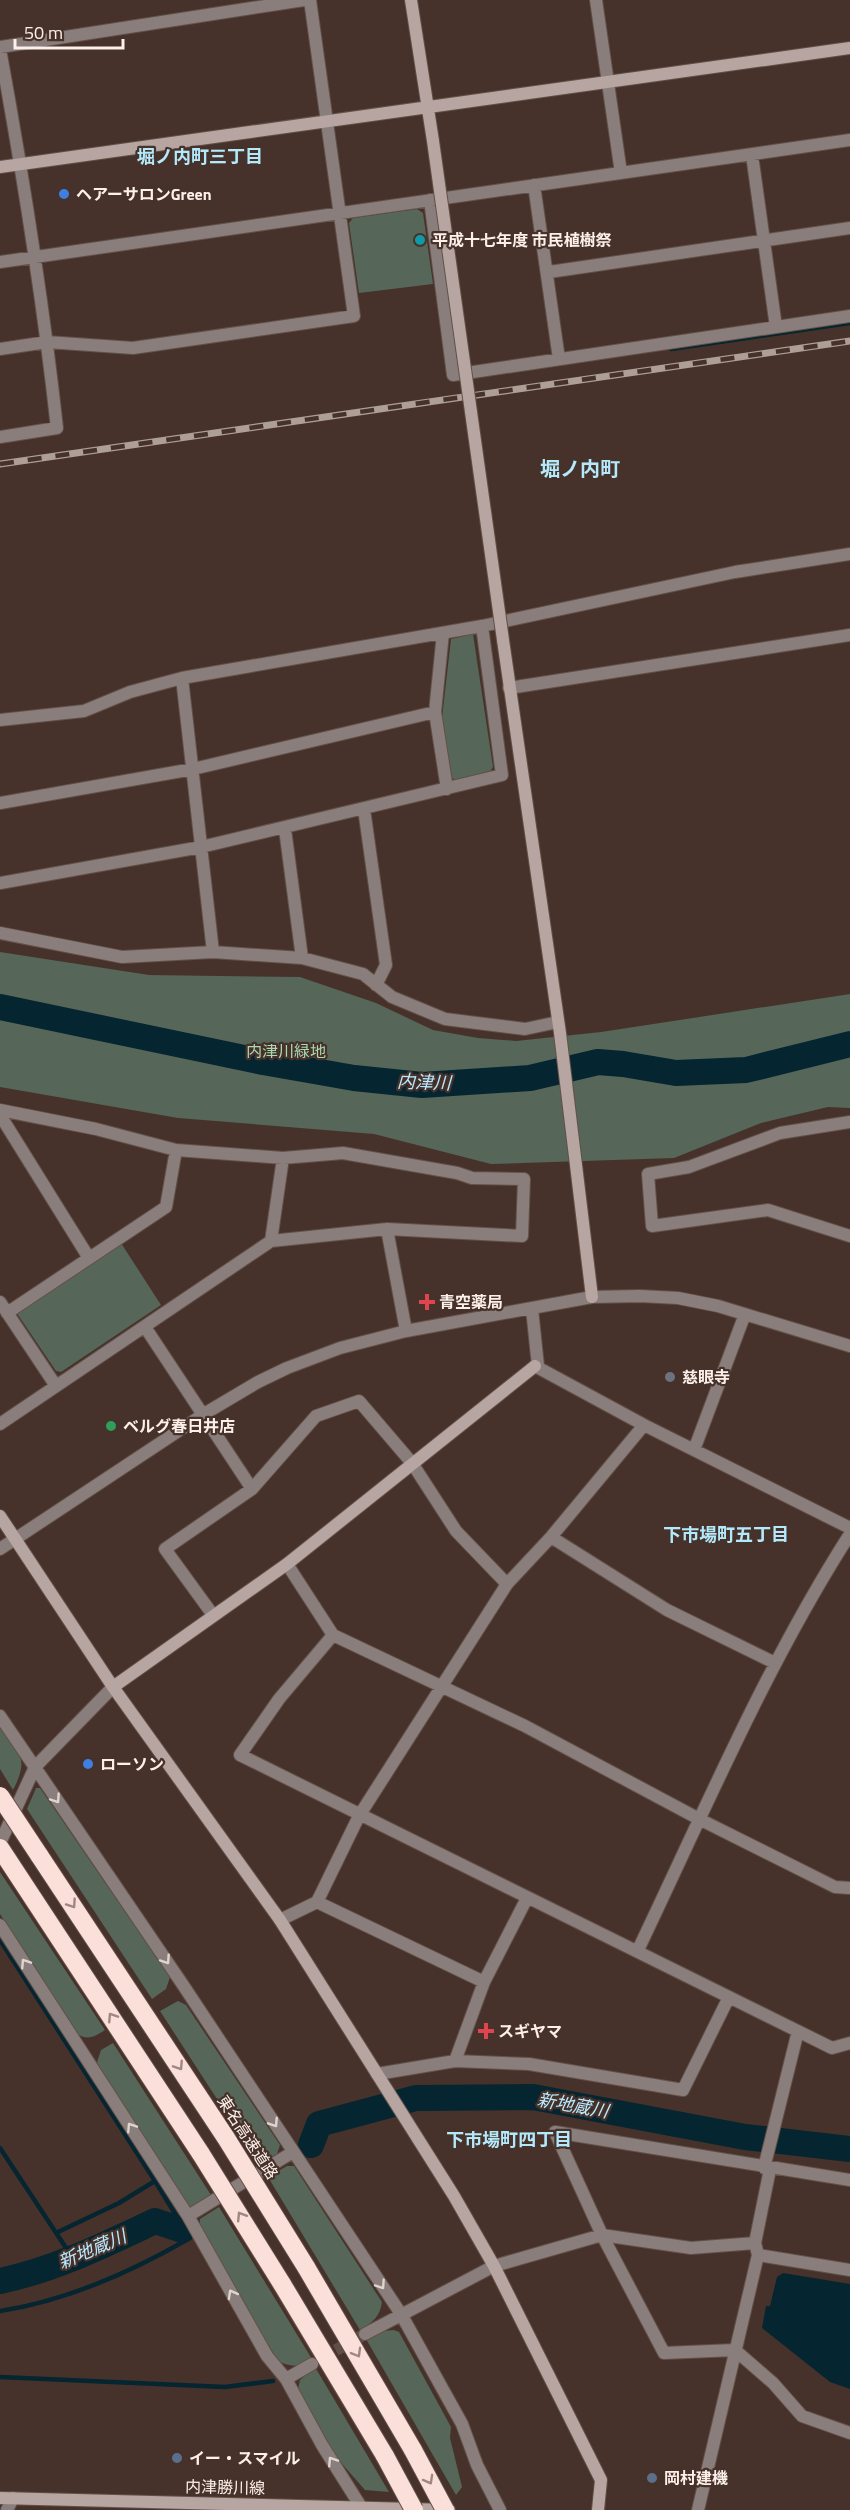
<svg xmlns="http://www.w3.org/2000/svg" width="850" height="2510" viewBox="0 0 850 2510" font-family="'Titillium Web','Noto Sans JP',sans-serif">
	<rect width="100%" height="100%" fill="#46322a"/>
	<!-- green -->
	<path fill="#566658" d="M 417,209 L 423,213 L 433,284 L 359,293 L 349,223 L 353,218 Z
		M 473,634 L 493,767 L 490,772 L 455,780 L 452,778 L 442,718 L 451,639 Z
		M 0,952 L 149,975 L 300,977 L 376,1003 L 433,1030 L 478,1038 L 516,1041 L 601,1032 L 850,994 L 850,1108 L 828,1107 L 761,1123 L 674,1158 L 491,1164 L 374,1134 L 178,1118 L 0,1087 Z
		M 121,1243 L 161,1305 L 61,1372 L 56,1371 L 16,1312 Z
		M 0,1726 C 19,1753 30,1757 13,1790 L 0,1769 Z
		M 36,1788 L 40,1788 L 170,1977 L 166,1989 L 152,1999 L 27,1809 Z
		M 0,1872 L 105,2030 C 94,2037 87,2041 76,2033 L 0,1914 Z
		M 178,2001 L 186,2005 L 280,2145 L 277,2154 L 259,2164 L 160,2011 Z
		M 113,2043 L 211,2195 L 191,2208 L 187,2208 L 102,2072 L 97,2062 L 101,2050 Z
		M 287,2166 L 294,2166 L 382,2302 C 380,2317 372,2323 360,2330 L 268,2177 Z
		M 219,2207 L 312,2359 C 299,2368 291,2367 278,2361 L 199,2230 L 200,2219 Z
		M 394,2330 L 399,2332 L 451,2427 L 450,2438 L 462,2487 L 456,2495 L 366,2339 L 383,2331 Z
		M 315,2367 L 389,2492 L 365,2490 L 329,2449 L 297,2394 L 300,2380 Z"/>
	<!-- water -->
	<path fill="#052530" d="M 783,2273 L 850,2284 L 850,2389 L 830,2382 L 762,2328 L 766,2306 L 770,2306 L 777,2277 Z"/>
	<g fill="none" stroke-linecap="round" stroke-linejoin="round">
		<!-- stream -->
		<path stroke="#052530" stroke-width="4.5" d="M 671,349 L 850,323
			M 0,1940 L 155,2181
			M 0,2148 L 74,2260
			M 0,2311 C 66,2301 133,2271 190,2238 L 155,2181 L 119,2203 L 58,2232
			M 0,2377 L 225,2387 L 273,2381"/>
		<!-- river -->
		<path stroke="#052530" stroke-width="26" d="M 0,1007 L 263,1062 L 354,1078 L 422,1085 L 530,1078 L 598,1062 L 623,1064 L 676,1073 L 746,1070 L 850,1044
			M 311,2145 L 319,2124 L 416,2098 L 533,2097 L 745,2137 L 850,2149
			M 0,2281 C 56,2269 104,2245 155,2221 L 182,2230"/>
		<!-- street-tunnel -->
		<path stroke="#614e47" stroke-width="12" stroke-dasharray="12 6" stroke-linecap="butt" d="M 320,2359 L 365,2334"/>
		<defs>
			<path id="street" d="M 596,0 L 621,173
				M 0,47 L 304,0
				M 0,49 C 23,175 43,301 57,428 L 0,437
				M 752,155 L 776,327
				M 534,185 L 559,359
				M 430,200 L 453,375 L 850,316
				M 0,262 L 850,140
				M 549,272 L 850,228
				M 0,349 L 47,342 L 133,348 L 354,316 L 310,0
				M 443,633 L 435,712 L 447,789
				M 182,678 L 213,952
				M 509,688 L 850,635
				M 0,720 L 84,711 L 130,692 L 182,678 L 482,626 L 735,572 L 850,554
				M 0,803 L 193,769 L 435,712
				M 364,809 L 386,965 L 376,985
				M 285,829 L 302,958
				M 0,883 L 201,847 L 502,775 L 482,626
				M 0,933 L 122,957 L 213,952 L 302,958 L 363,974 L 392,997 L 445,1019 L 525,1029 L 558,1022
				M 0,1110 L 96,1129 L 176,1150 L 283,1158 L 343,1153 L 457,1173 L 472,1178 L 524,1179 L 522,1236 L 387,1229 L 271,1241 L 0,1424
				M 0,1115 L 89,1258
				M 850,1122 L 780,1133 L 689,1167 L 648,1174 L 652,1226 L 768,1210 L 850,1236
				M 387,1229 L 406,1331
				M 271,1241 L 283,1158
				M 0,1302 L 56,1386
				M 532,1309 L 538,1366
				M 7,1313 L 166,1207 L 176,1150
				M 145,1327 L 252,1489
				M 535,1366 L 644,1425 L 850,1528
				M 694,1450 L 745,1314
				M 551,1537 L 667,1610 L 775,1663
				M 0,1549 L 204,1414 L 258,1382 L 287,1368 L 340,1348 L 406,1331 L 592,1297 L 640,1296 L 678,1298 L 718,1306 L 850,1346
				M 287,1564 L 333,1635 L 525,1726 L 701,1820 L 835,1887 L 850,1888
				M 213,1615 L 165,1549 L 252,1489 L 316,1416 L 359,1401 L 412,1463 L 456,1531 L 507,1584
				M 333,1635 L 279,1699 L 240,1755 L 832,2048 L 850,2043
				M 0,1716 L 183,1985 L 401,2314 L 462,2424 L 477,2465 L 500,2510
				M 0,1843 L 35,1767 L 113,1687
				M 317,1902 L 484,1982
				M 280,1920 L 317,1902 L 359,1816 L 507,1584 L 551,1537 L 644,1425
				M 0,1925 L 188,2216 L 267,2356 L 286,2379 L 322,2445 L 363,2510
				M 638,1950 C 705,1810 766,1665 850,1534
				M 455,2061 L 484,1982 L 527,1898
				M 377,2074 L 455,2061 L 529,2064 L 683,2090 L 729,1997
				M 555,2132 L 602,2235 L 664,2353 L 735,2350 L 773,2383 L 802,2416 L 850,2433
				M 555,2132 L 850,2180
				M 764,2168 L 798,2031
				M 188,2216 L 293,2152
				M 758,2255 L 850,2270
				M 365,2334 L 494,2266 L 602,2235 L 691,2248 L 755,2243
				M 286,2379 L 312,2364
				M 7,2510 L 13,2498
				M 698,2510 L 758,2255 L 755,2243 L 770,2169"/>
			<path id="secondary" d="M 411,0 L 433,141
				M 0,167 L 850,48
				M 503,640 L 560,1033 L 592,1297
				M 0,1516 L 113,1687 L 280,1920 L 454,2196 L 494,2266 L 601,2480 L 598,2510
				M 113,1687 L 287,1564 L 535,1366
				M 0,2498 L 449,2510"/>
			<path id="highway" d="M 0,1848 L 201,2154
				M 39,1855 L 226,2138
				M 306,2267 L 413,2450
				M 282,2284 L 385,2456"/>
		</defs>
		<!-- street casing -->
		<use href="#street" stroke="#635049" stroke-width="14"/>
		<!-- secondary casing -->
		<use href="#secondary" stroke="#635049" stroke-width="14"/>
		<!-- highway casing -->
		<use href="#highway" stroke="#635049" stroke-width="20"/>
		<!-- street -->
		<use href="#street" stroke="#897e7b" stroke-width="12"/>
		<!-- secondary -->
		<use href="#secondary" stroke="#b7a5a1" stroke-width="12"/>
		<!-- highway -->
		<use href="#highway" stroke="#fbdfd9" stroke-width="18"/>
		<defs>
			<path id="rail" d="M 0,464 L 850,341"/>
		</defs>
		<!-- rail casing -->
		<use href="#rail" stroke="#ae9e98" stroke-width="7"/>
		<!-- rail -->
		<use href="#rail" stroke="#46322a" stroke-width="4.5" stroke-dasharray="14" stroke-linecap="butt"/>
		<defs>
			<path id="secondary-bridge" d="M 433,141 L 503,640"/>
			<path id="highway-bridge" d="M 0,1796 L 39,1855
				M 226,2138 L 306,2267
				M 201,2154 L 282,2284
				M 413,2450 L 445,2510
				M 385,2456 L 414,2510"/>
		</defs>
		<!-- secondary-bridge casing -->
		<use href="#secondary-bridge" stroke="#635049" stroke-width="14" stroke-linecap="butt"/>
		<!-- highway-bridge casing -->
		<use href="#highway-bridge" stroke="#635049" stroke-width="20" stroke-linecap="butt"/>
		<!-- secondary-bridge -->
		<use href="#secondary-bridge" stroke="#b7a5a1" stroke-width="12"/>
		<!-- highway-bridge -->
		<use href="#highway-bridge" stroke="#fbdfd9" stroke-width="18"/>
	</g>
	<!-- one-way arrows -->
	<defs><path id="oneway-chevron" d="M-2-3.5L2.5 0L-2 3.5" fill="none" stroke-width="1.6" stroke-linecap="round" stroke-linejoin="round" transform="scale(1.5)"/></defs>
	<g stroke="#e0d4cf">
		<use href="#oneway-chevron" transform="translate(56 1799) rotate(56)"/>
		<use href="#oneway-chevron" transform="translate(166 1960) rotate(56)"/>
		<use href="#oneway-chevron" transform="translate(25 1963) rotate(-123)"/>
		<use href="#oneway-chevron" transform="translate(274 2123) rotate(57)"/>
		<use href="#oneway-chevron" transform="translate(131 2127) rotate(-123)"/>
		<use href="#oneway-chevron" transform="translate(381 2285) rotate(56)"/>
		<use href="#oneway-chevron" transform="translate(232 2294) rotate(-119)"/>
		<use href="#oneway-chevron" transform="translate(332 2461) rotate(-123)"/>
	</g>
	<g stroke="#a08882">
		<use href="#oneway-chevron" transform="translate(72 1904) rotate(56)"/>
		<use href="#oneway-chevron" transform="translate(112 2017) rotate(-123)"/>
		<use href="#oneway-chevron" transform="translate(179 2066) rotate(57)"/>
		<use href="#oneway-chevron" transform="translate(241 2216) rotate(-122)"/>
		<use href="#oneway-chevron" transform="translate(357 2353) rotate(60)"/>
		<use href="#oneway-chevron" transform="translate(429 2480) rotate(61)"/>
	</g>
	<!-- markers -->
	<g fill="#3f7fe0" stroke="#46322a" stroke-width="2">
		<circle cx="64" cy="194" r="6"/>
		<circle cx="88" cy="1764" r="6"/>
	</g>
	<circle fill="#0f9aa8" stroke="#46322a" stroke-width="2" cx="420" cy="240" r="6"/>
	<g fill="#e0444e" stroke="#46322a" stroke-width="2">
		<path d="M424 1293h6v6h6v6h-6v6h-6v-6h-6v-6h6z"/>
		<path d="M483 2022h6v6h6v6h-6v6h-6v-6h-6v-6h6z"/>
	</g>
	<circle fill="#6b7280" stroke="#46322a" stroke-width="2" cx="670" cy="1377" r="6"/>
	<circle fill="#2e9e5b" stroke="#46322a" stroke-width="2" cx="111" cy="1426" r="6"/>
	<g fill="#5c6f8a" stroke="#46322a" stroke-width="2">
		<circle cx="177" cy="2458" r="6"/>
		<circle cx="652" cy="2478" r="6"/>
	</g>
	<g text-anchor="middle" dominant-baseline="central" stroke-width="4.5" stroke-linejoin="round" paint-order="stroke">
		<!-- poi labels -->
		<g font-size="16" font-weight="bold" fill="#fdf0eb" stroke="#46322a" text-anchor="start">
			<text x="76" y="194">ヘアーサロンGreen</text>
			<text x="432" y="240">平成十七年度 市民植樹祭</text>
			<text x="439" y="1302">青空薬局</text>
			<text x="682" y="1377">慈眼寺</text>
			<text x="123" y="1426">ベルグ春日井店</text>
			<text x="100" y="1764">ローソン</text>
			<text x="498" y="2031">スギヤマ</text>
			<text x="189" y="2458">イー・スマイル</text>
			<text x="664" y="2478">岡村建機</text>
		</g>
		<!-- park labels -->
		<g font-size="16" fill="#aad9b2" stroke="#46322a">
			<text x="286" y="1051">内津川緑地</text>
		</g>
		<!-- street labels -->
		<g font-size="16" fill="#fdf0eb" stroke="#46322a">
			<text transform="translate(248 2137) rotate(57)">東名高速道路</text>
			<text transform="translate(225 2487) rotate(1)">内津勝川線</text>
		</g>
		<!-- neighbourhood labels -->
		<g font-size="18" font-weight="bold" fill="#b3e9fa" stroke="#46322a">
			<text x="200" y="156">堀ノ内町三丁目</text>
			<text x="726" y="1534">下市場町五丁目</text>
			<text x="509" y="2139">下市場町四丁目</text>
		</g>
		<!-- water labels -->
		<g font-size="18" font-style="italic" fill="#b9eaff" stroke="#46322a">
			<text transform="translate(424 1082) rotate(2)">内津川</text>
			<text transform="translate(573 2105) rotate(10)">新地蔵川</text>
			<text transform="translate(92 2249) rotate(-23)">新地蔵川</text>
		</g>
		<!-- quarter labels -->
		<g font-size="20" font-weight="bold" fill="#b3e9fa" stroke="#46322a">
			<text x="580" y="468">堀ノ内町</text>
		</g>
	</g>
	<!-- scale -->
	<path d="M15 39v9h108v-9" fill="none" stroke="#fdf0eb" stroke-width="3"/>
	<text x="24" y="39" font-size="18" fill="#fdf0eb" stroke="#46322a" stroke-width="4.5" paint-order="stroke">50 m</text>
</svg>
